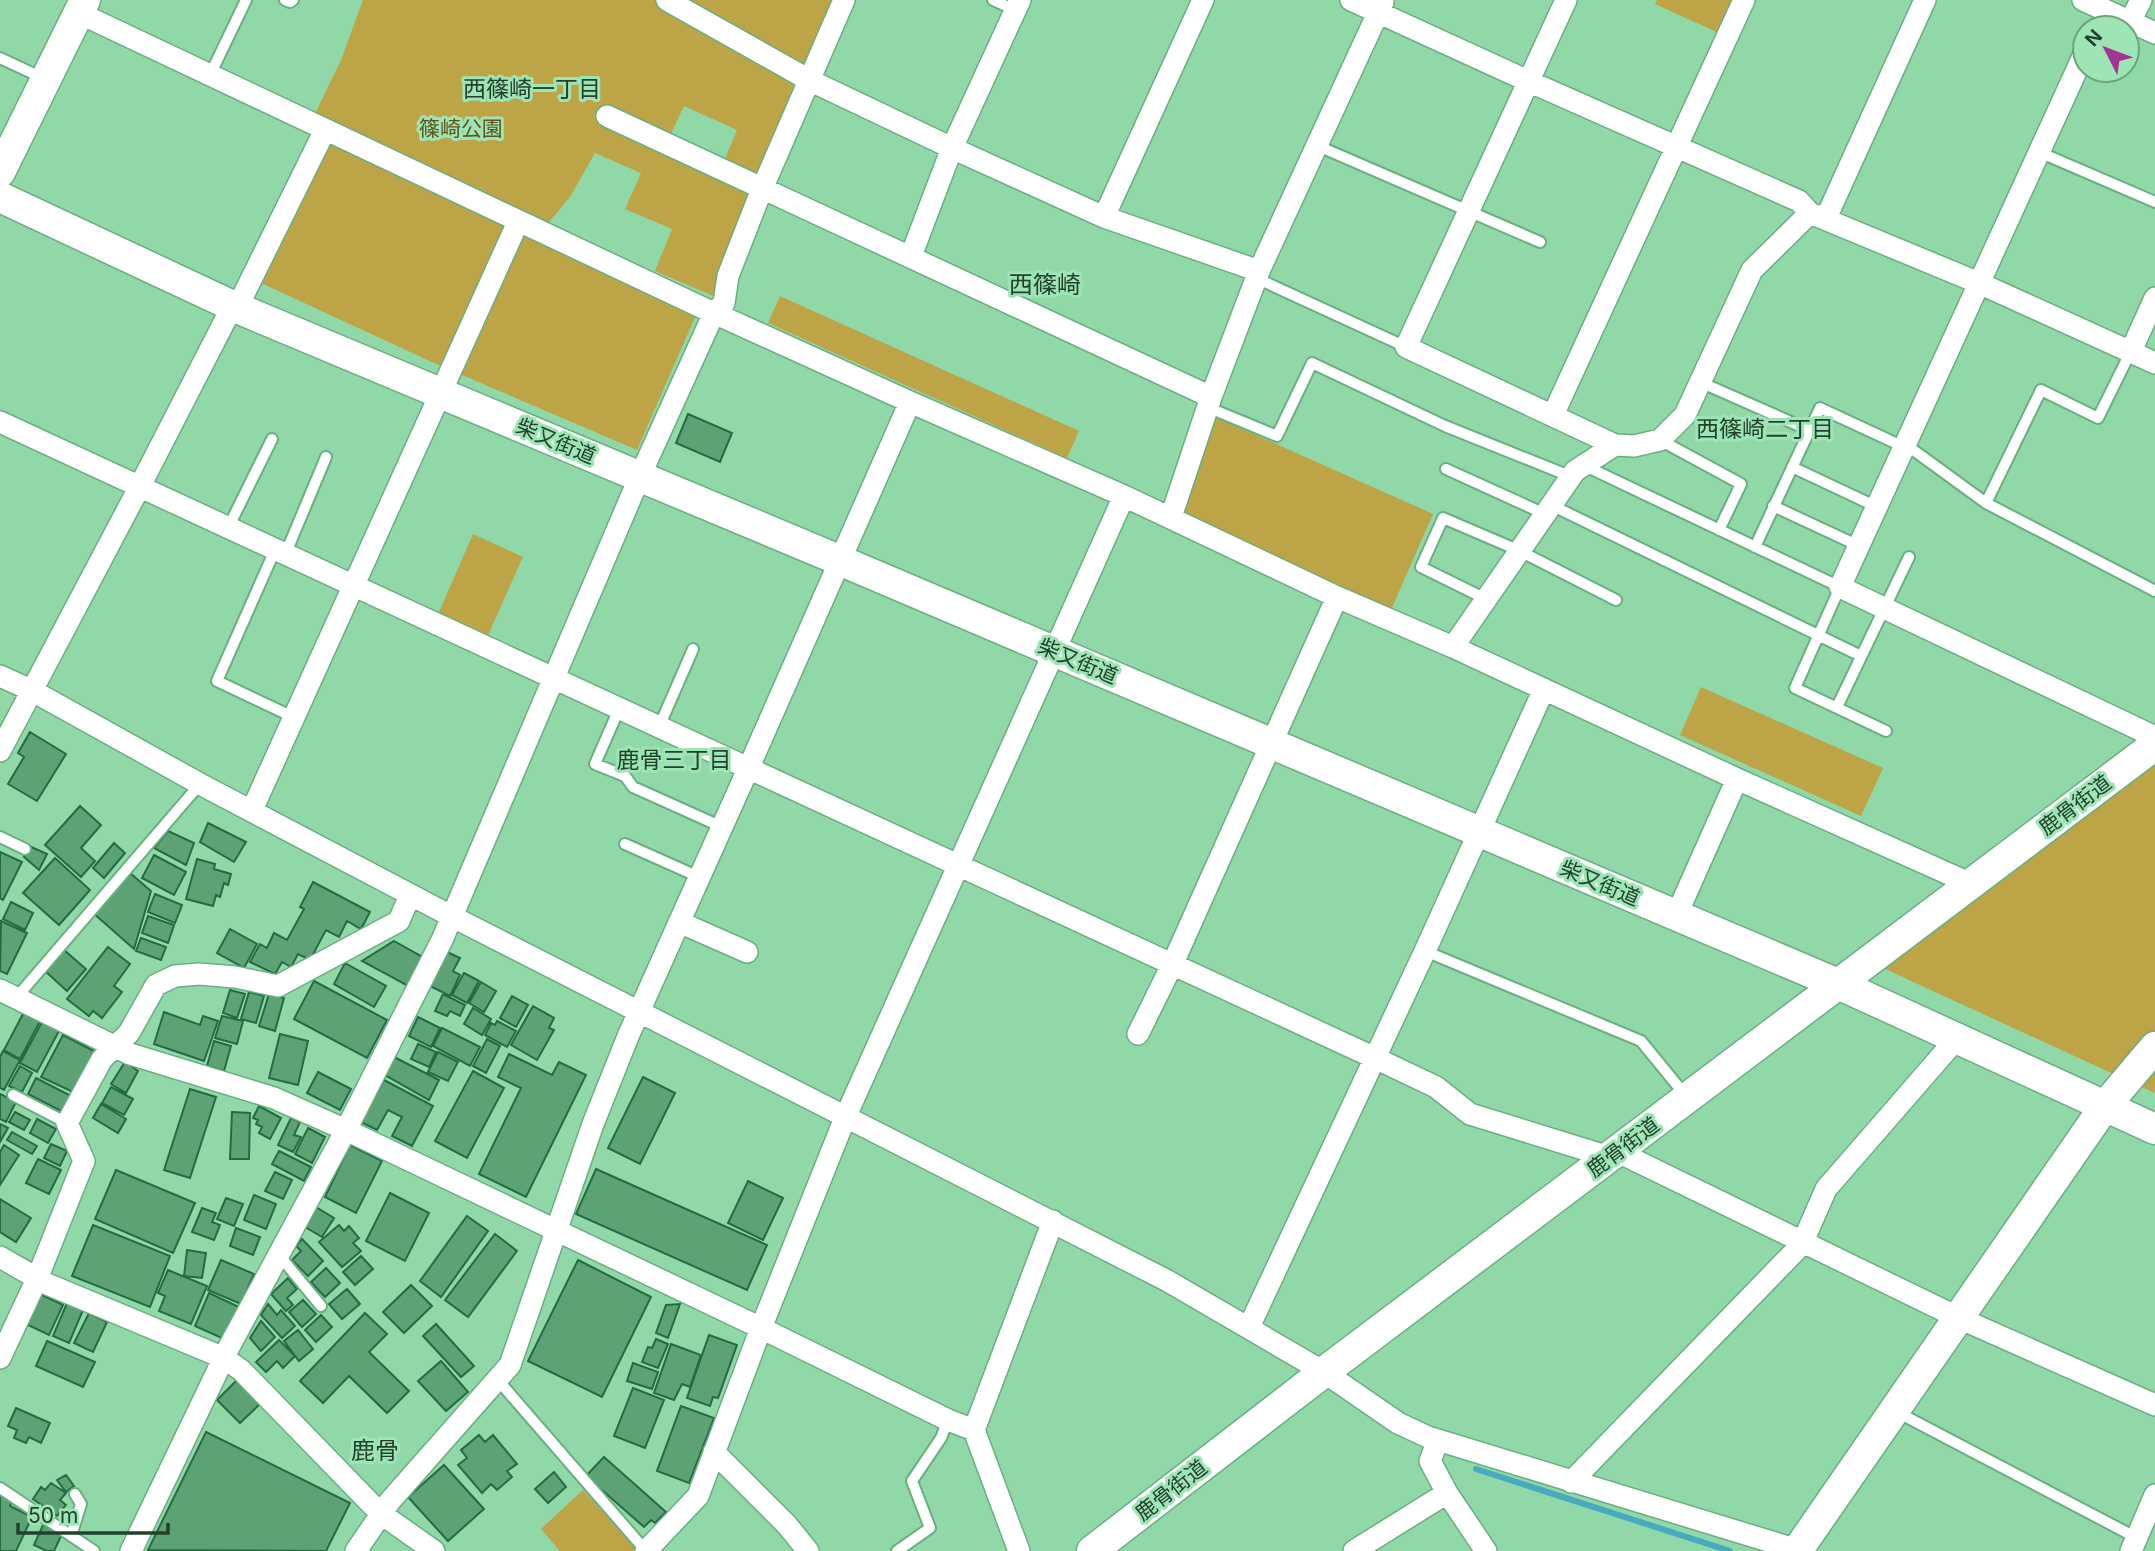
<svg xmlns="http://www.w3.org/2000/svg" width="2155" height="1551" viewBox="0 0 2155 1551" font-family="Inter,'Noto Sans JP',sans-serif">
	<rect width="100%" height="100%" fill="#90d8a8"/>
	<!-- green -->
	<path fill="#bda446" d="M 363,0 L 837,0 L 759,178 L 724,161 L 737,130 L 684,106 L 670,136 L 605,105 L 598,121 L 754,192 L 718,298 L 655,271 L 672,229 L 625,209 L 641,173 L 595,153 L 570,197 L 545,227 L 696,315 L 637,450 L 434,363 L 261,283 L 332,127 L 313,118 L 341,60 Z
		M 1657,0 L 1739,0 L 1723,35 L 1655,4 Z
		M 780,296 L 1079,431 L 1067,458 L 768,323 Z
		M 1211,415 L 1433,514 L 1391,610 L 1173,513 Z
		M 473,534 L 523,557 L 485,642 L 436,619 Z
		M 1701,687 L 1883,768 L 1861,816 L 1680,735 Z
		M 2155,764 L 2155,1093 L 1885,969 Z
		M 583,1490 L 636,1548 L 633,1551 L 560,1551 L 541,1529 Z"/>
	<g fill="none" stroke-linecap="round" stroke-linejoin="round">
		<!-- stream -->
		<path stroke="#48aabf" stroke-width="6" d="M 1476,1469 L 1730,1551"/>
	</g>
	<!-- building -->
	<path fill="#5ca275" stroke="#236c43" stroke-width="2" d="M 688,414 L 732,433 L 720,462 L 676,443 Z
		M 30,732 L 66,754 L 37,801 L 8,784 L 24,757 L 18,753 Z
		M 80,806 L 101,825 L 81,848 L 95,861 L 81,877 L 45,845 Z
		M 208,823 L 246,842 L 234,862 L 200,842 Z
		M 168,831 L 194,843 L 186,865 L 154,848 Z
		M 114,843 L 125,853 L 104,878 L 93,868 Z
		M 29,846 L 47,854 L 39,870 L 24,857 Z
		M 0,852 L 22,862 L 3,900 L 0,898 Z
		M 154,855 L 186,872 L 174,895 L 142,878 Z
		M 55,858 L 90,890 L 59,925 L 23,893 Z
		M 197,859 L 215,864 L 214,869 L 231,874 L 228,885 L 224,883 L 220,897 L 216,895 L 213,906 L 186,899 Z
		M 130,873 L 151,891 L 134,949 L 93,913 Z
		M 313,882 L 370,912 L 361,929 L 347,921 L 339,937 L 326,930 L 310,960 L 298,954 L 291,967 L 282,962 L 275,974 L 250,962 L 260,944 L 267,948 L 274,933 L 287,940 L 304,909 L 300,907 Z
		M 155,894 L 182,905 L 175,923 L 148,912 Z
		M 11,902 L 33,913 L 25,930 L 3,919 Z
		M 148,916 L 174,925 L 168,943 L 142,933 Z
		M 1,921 L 27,933 L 7,974 L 0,971 Z
		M 230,929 L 257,944 L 244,968 L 217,953 Z
		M 141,938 L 166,947 L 161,960 L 136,951 Z
		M 394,941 L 426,959 L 410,987 L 362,961 Z
		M 108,947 L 130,964 L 114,986 L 122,992 L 102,1018 L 93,1011 L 89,1016 L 67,999 Z
		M 64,950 L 86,969 L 67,991 L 45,971 Z
		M 447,952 L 460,958 L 453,971 L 460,975 L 450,996 L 430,986 Z
		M 345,963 L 386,986 L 374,1007 L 334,984 Z
		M 464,973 L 479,981 L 467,1003 L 452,995 Z
		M 314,981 L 387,1020 L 367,1058 L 294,1019 Z
		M 481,982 L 496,991 L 484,1012 L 469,1003 Z
		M 230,990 L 245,994 L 237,1018 L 223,1013 Z
		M 249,992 L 264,996 L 256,1023 L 241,1019 Z
		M 269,994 L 284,998 L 275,1031 L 259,1026 Z
		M 443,994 L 465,1005 L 460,1016 L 450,1011 L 447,1016 L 435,1011 Z
		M 512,996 L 528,1005 L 516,1027 L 500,1018 Z
		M 533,1006 L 554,1018 L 549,1028 L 554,1030 L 537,1060 L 511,1045 Z
		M 473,1008 L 491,1019 L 482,1035 L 464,1024 Z
		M 24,1012 L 40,1021 L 20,1059 L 4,1050 Z
		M 164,1012 L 200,1025 L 203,1016 L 218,1021 L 204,1061 L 154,1044 Z
		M 222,1016 L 243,1021 L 237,1044 L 215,1038 Z
		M 418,1017 L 440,1028 L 431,1047 L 409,1036 Z
		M 497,1021 L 516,1031 L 507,1047 L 485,1035 L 491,1023 L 495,1025 Z
		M 42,1022 L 59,1031 L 37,1072 L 20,1063 Z
		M 442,1028 L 480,1047 L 470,1066 L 433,1046 Z
		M 280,1034 L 308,1041 L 298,1085 L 269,1078 Z
		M 63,1035 L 94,1051 L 73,1092 L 41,1077 Z
		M 487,1039 L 500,1046 L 486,1073 L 473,1066 Z
		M 214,1041 L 231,1046 L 224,1071 L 207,1066 Z
		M 418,1044 L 436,1052 L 429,1067 L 411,1059 Z
		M 3,1051 L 20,1060 L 4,1090 L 0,1088 L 0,1057 Z
		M 438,1052 L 458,1062 L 448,1081 L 428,1072 Z
		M 509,1054 L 552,1075 L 559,1062 L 586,1075 L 526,1197 L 479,1174 L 521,1088 L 498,1077 Z
		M 394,1057 L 439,1080 L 429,1100 L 385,1075 Z
		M 125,1062 L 138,1071 L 126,1093 L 111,1084 Z
		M 20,1066 L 32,1073 L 22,1092 L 9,1086 Z
		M 473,1071 L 504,1088 L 467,1158 L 435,1141 Z
		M 318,1072 L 351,1089 L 340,1110 L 307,1093 Z
		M 643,1077 L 675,1093 L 640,1164 L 608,1148 Z
		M 36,1078 L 71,1096 L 63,1112 L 28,1094 Z
		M 384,1080 L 433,1106 L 412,1146 L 392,1136 L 402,1117 L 388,1110 L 377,1130 L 361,1122 Z
		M 111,1087 L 133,1099 L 124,1115 L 102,1103 Z
		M 190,1089 L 216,1097 L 190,1178 L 164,1170 Z
		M 0,1094 L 16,1102 L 6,1122 L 0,1119 Z
		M 101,1104 L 126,1119 L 118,1133 L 93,1118 Z
		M 259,1106 L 281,1118 L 270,1139 L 259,1133 L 262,1127 L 256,1124 L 258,1120 L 253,1118 Z
		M 15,1112 L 30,1120 L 24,1130 L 9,1122 Z
		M 232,1112 L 250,1113 L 249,1159 L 230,1159 Z
		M 291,1118 L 300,1122 L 294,1135 L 301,1137 L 293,1152 L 278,1145 Z
		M 37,1119 L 56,1129 L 48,1143 L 30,1133 Z
		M 0,1124 L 8,1128 L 0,1142 Z
		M 308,1128 L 325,1137 L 312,1163 L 295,1154 Z
		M 12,1132 L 37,1146 L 32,1154 L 7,1140 Z
		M 51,1144 L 67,1151 L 60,1166 L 44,1158 Z
		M 4,1145 L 19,1155 L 0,1185 L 0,1152 Z
		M 350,1145 L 382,1161 L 356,1213 L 325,1197 Z
		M 279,1151 L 311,1167 L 304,1181 L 272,1164 Z
		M 38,1159 L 61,1170 L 49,1194 L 26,1183 Z
		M 596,1169 L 767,1245 L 747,1290 L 576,1214 Z
		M 116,1170 L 195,1203 L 173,1253 L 95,1219 Z
		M 275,1172 L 292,1180 L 283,1199 L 265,1191 Z
		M 748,1181 L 783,1198 L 763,1240 L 728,1223 Z
		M 390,1193 L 429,1213 L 405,1261 L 366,1241 Z
		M 254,1195 L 276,1204 L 266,1229 L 244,1220 Z
		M 226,1198 L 243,1204 L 234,1226 L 217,1219 Z
		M 0,1199 L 31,1218 L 16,1242 L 0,1232 Z
		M 316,1207 L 334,1218 L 322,1237 L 305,1227 Z
		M 202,1208 L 216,1213 L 212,1222 L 220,1225 L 214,1240 L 192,1232 Z
		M 467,1216 L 488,1231 L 441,1297 L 420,1281 Z
		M 93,1225 L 170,1256 L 150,1307 L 72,1276 Z
		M 339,1225 L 344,1231 L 349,1226 L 359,1238 L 353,1243 L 361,1251 L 342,1267 L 319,1242 Z
		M 236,1228 L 260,1237 L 253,1255 L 230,1246 Z
		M 495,1234 L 517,1251 L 468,1317 L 445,1300 Z
		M 302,1239 L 323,1261 L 308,1276 L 292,1260 L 301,1251 L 296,1246 Z
		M 187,1250 L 206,1253 L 202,1278 L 184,1276 Z
		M 361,1256 L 373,1269 L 355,1285 L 343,1272 Z
		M 221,1260 L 254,1274 L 241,1304 L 208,1290 Z
		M 578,1260 L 651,1297 L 602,1397 L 528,1361 Z
		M 326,1268 L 340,1283 L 325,1297 L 311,1282 Z
		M 168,1270 L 207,1286 L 191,1324 L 159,1311 L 165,1296 L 158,1293 Z
		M 288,1278 L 297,1289 L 287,1298 L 293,1305 L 286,1311 L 271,1294 Z
		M 411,1285 L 432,1306 L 404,1333 L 383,1312 Z
		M 347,1289 L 360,1304 L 342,1319 L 329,1304 Z
		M 209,1293 L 239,1307 L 224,1339 L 195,1326 Z
		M 40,1294 L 63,1305 L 49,1335 L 26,1324 Z
		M 303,1300 L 316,1314 L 302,1327 L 289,1312 Z
		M 67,1303 L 83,1310 L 69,1343 L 53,1336 Z
		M 268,1304 L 277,1315 L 281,1310 L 295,1326 L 282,1338 L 261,1315 Z
		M 680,1304 L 668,1338 L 656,1333 L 666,1305 Z
		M 89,1313 L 107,1322 L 93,1352 L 74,1343 Z
		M 365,1313 L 387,1334 L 369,1352 L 409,1391 L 387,1413 L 349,1376 L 323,1403 L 300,1381 Z
		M 321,1315 L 332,1327 L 316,1342 L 305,1330 Z
		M 261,1321 L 275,1337 L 261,1351 L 250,1338 Z
		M 436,1324 L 474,1366 L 461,1377 L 423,1336 Z
		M 298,1330 L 313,1349 L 299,1361 L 284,1341 Z
		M 709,1335 L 737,1345 L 718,1398 L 713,1397 L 710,1406 L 687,1398 Z
		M 656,1339 L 668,1344 L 658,1368 L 642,1362 L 648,1347 L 652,1348 Z
		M 279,1340 L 295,1356 L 283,1368 L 277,1361 L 266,1372 L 256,1362 Z
		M 47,1341 L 95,1362 L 83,1387 L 36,1366 Z
		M 671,1344 L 701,1355 L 690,1387 L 682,1384 L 674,1400 L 654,1393 Z
		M 441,1361 L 468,1392 L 446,1411 L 418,1381 Z
		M 633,1363 L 658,1372 L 652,1389 L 627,1381 Z
		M 237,1380 L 260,1404 L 240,1423 L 217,1400 Z
		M 633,1388 L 664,1400 L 645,1448 L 614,1436 Z
		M 681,1406 L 714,1418 L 689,1483 L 657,1471 Z
		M 16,1408 L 50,1423 L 41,1443 L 29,1437 L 26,1443 L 14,1438 L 17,1430 L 8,1426 Z
		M 206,1432 L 350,1503 L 326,1551 L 148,1550 Z
		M 479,1435 L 485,1442 L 493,1435 L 517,1464 L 507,1471 L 512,1477 L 497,1490 L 491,1484 L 482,1493 L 458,1465 L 467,1458 L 461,1450 Z
		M 604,1457 L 666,1512 L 655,1523 L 651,1520 L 644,1527 L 586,1476 Z
		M 444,1465 L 484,1509 L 448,1541 L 408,1497 Z
		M 554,1472 L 566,1487 L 548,1503 L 535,1489 Z
		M 66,1475 L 74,1486 L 66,1492 L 57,1480 Z
		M 51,1483 L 66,1493 L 60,1500 L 66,1505 L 57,1516 L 33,1499 L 41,1487 L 45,1490 Z
		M 0,1494 L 12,1500 L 10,1506 L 32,1517 L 16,1551 L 0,1551 Z
		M 44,1523 L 63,1532 L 54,1551 L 47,1551 L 34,1545 Z"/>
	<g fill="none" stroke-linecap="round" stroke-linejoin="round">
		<defs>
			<path id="lane" d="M 285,0 L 290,2 L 293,0
				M 993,0 L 1015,10
				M 0,58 L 45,79
				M 210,75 L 246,0
				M 1318,146 L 1540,242
				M 2039,152 L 2155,202
				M 1256,278 L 1406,347
				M 1700,382 L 1809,430
				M 1207,407 L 1277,436 L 1312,363 L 1445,426 L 1572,477
				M 1660,440 L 1741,484 L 1719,530
				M 1905,444 L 1986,503 L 2155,591
				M 1583,465 L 1840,587 L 1795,688 L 1886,731
				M 1792,467 L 1877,507
				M 1446,469 L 1545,514
				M 1986,503 L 2041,390 L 2098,418 L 2131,351
				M 1551,505 L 1861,656
				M 1773,506 L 1859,546
				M 228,528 L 272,439
				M 1755,547 L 1820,408 L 1904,447
				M 275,550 L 217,681 L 293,717
				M 285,555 L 326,457
				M 1486,599 L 1421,567 L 1443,518 L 1520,551 L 1616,600
				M 1837,707 L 1909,557
				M 619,709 L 595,764 L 625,776 L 633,787 L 722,827
				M 659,727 L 693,649
				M 0,837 L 25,849
				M 625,844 L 699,877
				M 1425,951 L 1641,1041 L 1686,1096
				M 16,998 L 200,784
				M 13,1095 L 67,1123
				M 279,1255 L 321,1306
				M 497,1379 L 646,1551
				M 1897,1412 L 2137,1538
				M 0,1488 L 94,1551
				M 71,1536 L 81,1504 L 75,1494
				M 897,1551 L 930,1528 L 912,1481 L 941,1438 L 948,1420"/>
			<path id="street" d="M 667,0 L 809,80 L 952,148 L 1104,217 L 1259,271
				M 1351,0 L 1528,81 L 1799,201 L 1810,213 L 1979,283 L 2155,363
				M 1566,0 L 1406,347 L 1615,445
				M 2083,0 L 2155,33
				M 79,13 L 703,308 L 910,402 L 1124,496 L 1337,597 L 1453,647 L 1737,779 L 1969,883
				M 2130,22 L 2141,0
				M 2085,52 L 1840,587 L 2155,737
				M 607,116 L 1211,397
				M 1104,217 L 1203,0
				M 1826,218 L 1925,0
				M 911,256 L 952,148 L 1020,0
				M 237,308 L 325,130
				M 2131,351 L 2155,298
				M 1553,415 L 1744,0
				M 0,422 L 1375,1058 L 1436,1087 L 1470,1114 L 1609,1157
				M 1171,517 L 1211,397 L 1259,271 L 1383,2
				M 1453,647 L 1575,471 L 1615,445 L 1634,446 L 1660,440 L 1685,415 L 1752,270 L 1810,213
				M 0,676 L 31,690 L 200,784 L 451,916 L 1166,1280 L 1324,1372 L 1398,1423 L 1428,1437 L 1801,1551
				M 0,751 L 140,486 L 233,305
				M 252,810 L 518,222
				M 1676,916 L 1737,779
				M 679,922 L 747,952
				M 0,990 L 130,1054 L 274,1098 L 346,1130 L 761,1328 L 948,1420 L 974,1430 L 1019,1551
				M 1138,1034 L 1173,963 L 1337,597
				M 1616,1151 L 1959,1318 L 2155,1405
				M 0,1257 L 47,1284 L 224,1358 L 241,1370 L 380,1513 L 434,1551
				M 1249,1327 L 1425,951 L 1544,689
				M 0,1358 L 37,1279 L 84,1161 L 67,1123 L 102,1059 L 129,1033 L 156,985 L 175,976 L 199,974 L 235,977 L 278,986 L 399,921 L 410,895
				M 974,1430 L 1053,1221
				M 1438,1440 L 1430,1461 L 1447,1493 L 1486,1551
				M 714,1452 L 787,1525 L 808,1551
				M 1571,1482 L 1802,1244 L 1826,1189 L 1958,1037
				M 131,1551 L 229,1347 L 346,1130 L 442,940 L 640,476 L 714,313 L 724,303 L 728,276 L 762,189 L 844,0
				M 356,1551 L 390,1501 L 510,1365 L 593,1124 L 629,1034 L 749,767 L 910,402
				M 646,1551 L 698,1496 L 761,1328 L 845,1118 L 1124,496
				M 1354,1551 L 1447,1493
				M 2131,1551 L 2155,1495"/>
			<path id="secondary" d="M 0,172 L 85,0
				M 0,197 L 237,308 L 839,560 L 1838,984 L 2155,1129
				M 1092,1551 L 1324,1372 L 2155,745
				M 1797,1551 L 2105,1106 L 2155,1047"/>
		</defs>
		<!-- lane casing -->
		<use href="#lane" stroke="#69af82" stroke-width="14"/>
		<!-- street casing -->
		<use href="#street" stroke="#69af82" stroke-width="24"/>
		<!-- secondary casing -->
		<use href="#secondary" stroke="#69af82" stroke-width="33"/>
		<!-- lane -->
		<use href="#lane" stroke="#fff" stroke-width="10"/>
		<!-- street -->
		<use href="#street" stroke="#fff" stroke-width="21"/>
		<!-- secondary -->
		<use href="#secondary" stroke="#fff" stroke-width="30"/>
	</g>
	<g text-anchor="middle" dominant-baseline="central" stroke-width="6" stroke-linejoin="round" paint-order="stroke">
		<!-- park labels -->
		<g font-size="21" fill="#61531b" stroke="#9de5b5">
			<text x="461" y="128">篠崎公園</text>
		</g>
		<!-- street labels -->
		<g font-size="21" fill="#23412e" stroke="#9de5b5">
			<text transform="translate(556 441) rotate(23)">柴又街道</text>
			<text transform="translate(1078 661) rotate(23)">柴又街道</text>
			<text transform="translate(2075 805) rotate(-37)">鹿骨街道</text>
			<text transform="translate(1600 883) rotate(23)">柴又街道</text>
			<text transform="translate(1623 1147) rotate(-37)">鹿骨街道</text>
			<text transform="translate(1171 1490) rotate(-38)">鹿骨街道</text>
		</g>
		<!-- neighbourhood labels -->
		<g font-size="23" fill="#23412e" stroke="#9de5b5">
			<text x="532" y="89">西篠崎一丁目</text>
			<text x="1765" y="429">西篠崎二丁目</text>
			<text x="674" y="760">鹿骨三丁目</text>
		</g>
		<!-- quarter labels -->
		<g font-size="24" fill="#23412e" stroke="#9de5b5">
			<text x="1045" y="284">西篠崎</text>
			<text x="375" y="1450">鹿骨</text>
		</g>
	</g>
	<!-- north arrow -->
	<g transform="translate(2106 49) rotate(312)"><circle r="33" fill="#9de5b5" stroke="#6ca37f" stroke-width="2"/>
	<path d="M0-5L12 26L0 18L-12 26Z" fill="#a33492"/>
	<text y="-10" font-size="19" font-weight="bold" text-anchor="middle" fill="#23412e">N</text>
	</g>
	<!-- scale -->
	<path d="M18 1523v10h150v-10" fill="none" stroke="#23412e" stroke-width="3.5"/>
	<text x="28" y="1523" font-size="21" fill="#23412e" stroke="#9de5b5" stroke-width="5" paint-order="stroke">50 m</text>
</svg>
